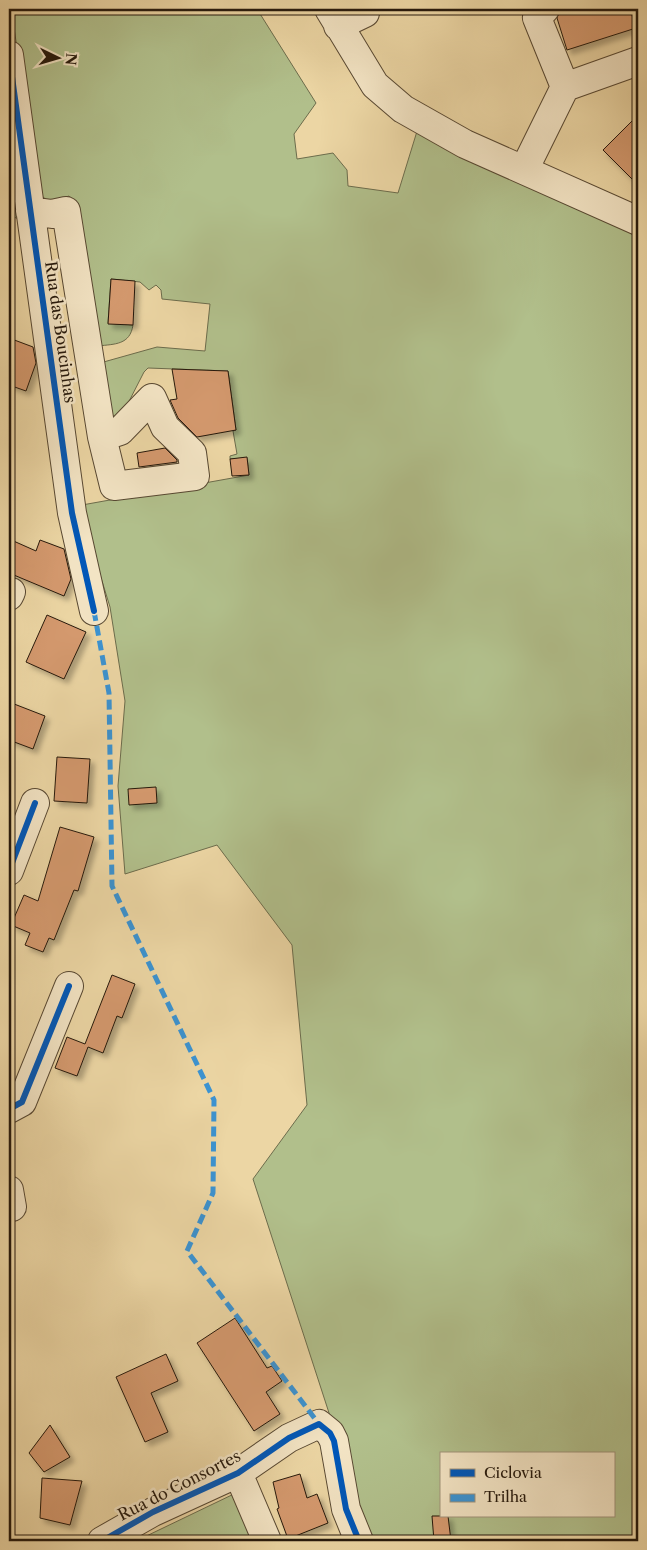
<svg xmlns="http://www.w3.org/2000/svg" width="647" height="1550" viewBox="0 0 647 1550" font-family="'Libre Caslon Text',serif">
	<defs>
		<filter id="shadow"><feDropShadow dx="4.5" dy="4.5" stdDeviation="2.5" flood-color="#0004"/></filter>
	</defs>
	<rect width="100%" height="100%" fill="#ecd6a4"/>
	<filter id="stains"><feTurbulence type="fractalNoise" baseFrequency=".004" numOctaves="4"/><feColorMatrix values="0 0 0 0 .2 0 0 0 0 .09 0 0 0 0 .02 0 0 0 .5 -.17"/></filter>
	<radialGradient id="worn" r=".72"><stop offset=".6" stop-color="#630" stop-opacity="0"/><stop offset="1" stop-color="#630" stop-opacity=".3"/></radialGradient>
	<!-- green -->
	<path fill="#b1bf8b" stroke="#6c6c4c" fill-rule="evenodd" d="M 11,9 L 257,9 L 316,103 L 294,134 L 297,159 L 333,153 L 347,170 L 348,186 L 398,193 L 418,128 L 638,227 L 638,1541 L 368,1541 L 330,1416 L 253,1179 L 307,1105 L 292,945 L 217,845 L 125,874 L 118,786 L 125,701 L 110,607 L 85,526 L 82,505 L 249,475 L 247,458 L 230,459 L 230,456 L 237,454 L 233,431 L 236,430 L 228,371 L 148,368 L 144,372 L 122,415 L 115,419 L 111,415 L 100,363 L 157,347 L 205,351 L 210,304 L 162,299 L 161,290 L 156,285 L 149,290 L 140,282 L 111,279 L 108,323 L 133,325 C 130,345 115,344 98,346 L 75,203 L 69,196 L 50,202 L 40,195 ZM 441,1454 L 613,1454 L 613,1516 L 441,1516 Z
		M 9,171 L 19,174 L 26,222 L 9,215 Z
		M 238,1492 L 258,1541 L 136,1541 Z"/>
	<!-- building -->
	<path fill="#d4996e" stroke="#26190c" filter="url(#shadow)" d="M 565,9 L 630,9 L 636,28 L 567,50 L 557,18 L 560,10 Z
		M 638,115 L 638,185 L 603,150 Z
		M 111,279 L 135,281 L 133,325 L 108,324 Z
		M 9,338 L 33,347 L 36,363 L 26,391 L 9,385 Z
		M 172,369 L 228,371 L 236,430 L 197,437 L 178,418 L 170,400 L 177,399 Z
		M 165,448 L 177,460 L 177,462 L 139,467 L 137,453 Z
		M 247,457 L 249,475 L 232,476 L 230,459 Z
		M 9,539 L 36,551 L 40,540 L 64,549 L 71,579 L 64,596 L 9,573 Z
		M 47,615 L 86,632 L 64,679 L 26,662 Z
		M 9,702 L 45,716 L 33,749 L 9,740 Z
		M 57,757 L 90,759 L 87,803 L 54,801 Z
		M 156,787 L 157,803 L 129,805 L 128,789 Z
		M 60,827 L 94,837 L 78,891 L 74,890 L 54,940 L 49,938 L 43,952 L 25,945 L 30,933 L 11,925 L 24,895 L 38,901 Z
		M 112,975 L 135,984 L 122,1018 L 117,1016 L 103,1053 L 88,1047 L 77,1076 L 55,1068 L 67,1037 L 85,1044 Z
		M 235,1318 L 267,1368 L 272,1366 L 282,1381 L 266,1392 L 280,1414 L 254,1431 L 197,1343 Z
		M 166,1354 L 178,1381 L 151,1393 L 168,1432 L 145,1442 L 116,1377 Z
		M 50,1425 L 70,1457 L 44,1472 L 29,1453 Z
		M 300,1474 L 307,1498 L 317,1494 L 328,1523 L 288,1539 L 277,1509 L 279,1508 L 273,1482 Z
		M 42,1478 L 82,1481 L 70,1525 L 40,1518 Z
		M 432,1516 L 448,1516 L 451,1541 L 434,1541 Z"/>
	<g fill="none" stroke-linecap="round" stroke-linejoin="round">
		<defs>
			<path id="minor" d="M 329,9 L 375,85 L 403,109 L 465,144 L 638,221
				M 545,9 L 537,18 L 565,87 L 638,61
				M 338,26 L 365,13 L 362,9
				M 9,55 L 72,513 L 94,611
				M 524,170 L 565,87
				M 30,211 L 52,214 L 66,211 L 102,437 L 114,486 L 195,476 L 192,453 L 165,427 L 152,398 L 120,431 L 102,437
				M 9,596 L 11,592
				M 9,871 L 35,803
				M 9,1109 L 22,1102 L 69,986
				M 9,1190 L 12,1207
				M 238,1473 L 267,1541
				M 102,1541 L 153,1512 L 238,1473 L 289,1438 L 319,1424 L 330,1433 L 334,1441 L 346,1509 L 359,1541"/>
		</defs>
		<!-- minor casing -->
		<use href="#minor" stroke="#584832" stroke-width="30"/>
		<!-- minor -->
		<use href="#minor" stroke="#f3e4c4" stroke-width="28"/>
		<!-- quiet -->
		<path stroke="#3b93d2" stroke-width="5" stroke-dasharray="10 5" stroke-linecap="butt" d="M 94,611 L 109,693 L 112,886 L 214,1100 L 213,1193 L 187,1251 L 319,1424"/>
		<defs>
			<path id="cycleway" d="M 9,55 L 72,513 L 94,611
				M 9,871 L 35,803
				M 9,1109 L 22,1102 L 69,986
				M 102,1541 L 153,1512 L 238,1473 L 289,1438 L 319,1424 L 330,1433 L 334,1441 L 346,1509 L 359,1541"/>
		</defs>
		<!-- cycleway casing -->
		<use href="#cycleway" stroke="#f3e4c4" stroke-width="9"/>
		<!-- cycleway -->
		<use href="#cycleway" stroke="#0057b8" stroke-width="6"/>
	</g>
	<g text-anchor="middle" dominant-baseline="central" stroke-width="5" stroke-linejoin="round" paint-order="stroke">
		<!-- street labels -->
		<g font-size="16" fill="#26190c" stroke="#f3e4c4">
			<text transform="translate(61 332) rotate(82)">Rua das Boucinhas</text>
			<text transform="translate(179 1485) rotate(-27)">Rua do Consortes</text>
		</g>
	</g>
	<!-- margin -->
	<rect width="647" height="1550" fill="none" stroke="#ecd6a4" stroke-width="30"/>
	<rect x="10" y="10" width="627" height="1530" fill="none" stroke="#26190c" stroke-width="2.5"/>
	<rect x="15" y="15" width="617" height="1520" fill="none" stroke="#26190c"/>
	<!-- legend -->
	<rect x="440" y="1452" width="175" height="65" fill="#f3e4c4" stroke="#a1937a"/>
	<rect x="450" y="1469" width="25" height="8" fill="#0057b8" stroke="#a1937a"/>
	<text x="484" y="1478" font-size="15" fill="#26190c">Ciclovia</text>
	<rect x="450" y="1494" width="25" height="8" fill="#3b93d2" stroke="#a1937a"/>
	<text x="484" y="1502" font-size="15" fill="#26190c">Trilha</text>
	<!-- north arrow -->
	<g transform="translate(58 58) rotate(95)" stroke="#f3e4c4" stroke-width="4" paint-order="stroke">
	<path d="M0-4L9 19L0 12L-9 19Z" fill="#26190c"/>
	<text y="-8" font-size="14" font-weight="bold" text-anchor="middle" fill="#26190c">N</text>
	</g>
	<rect width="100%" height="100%" filter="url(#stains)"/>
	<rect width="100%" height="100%" fill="url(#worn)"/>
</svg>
